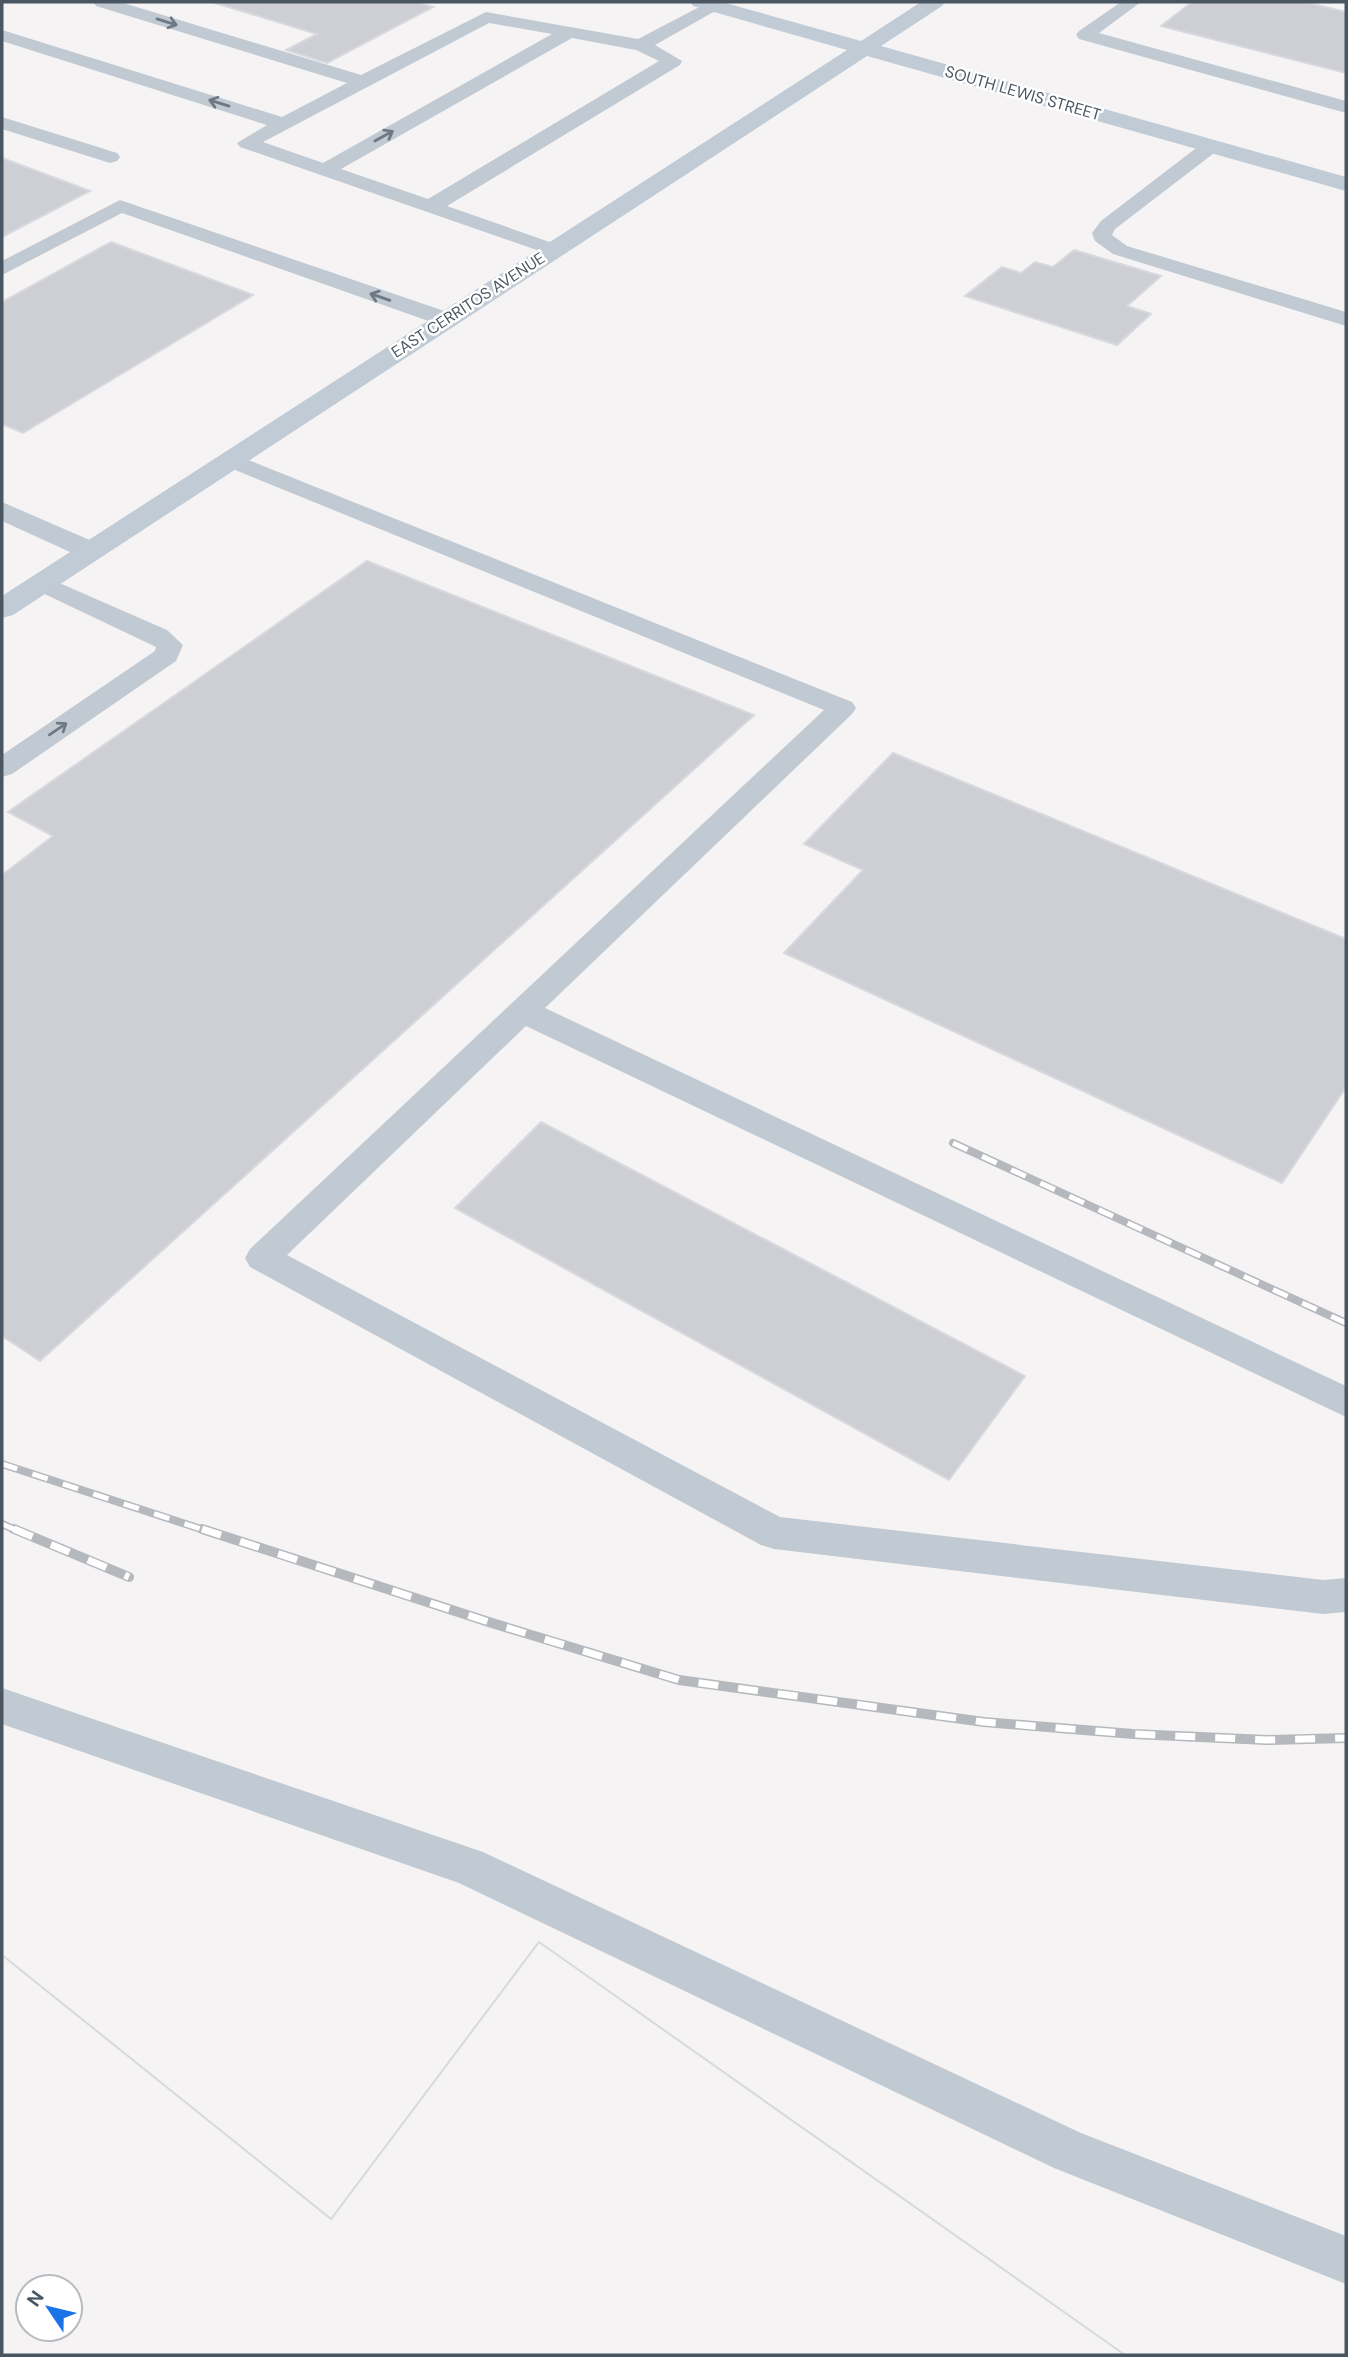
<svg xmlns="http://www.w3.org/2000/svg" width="1348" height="2357" viewBox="0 0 1348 2357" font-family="'DM Sans',sans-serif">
	<rect width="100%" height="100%" fill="#f5f3f3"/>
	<!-- building -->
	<path fill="#cdcfd5" stroke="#d7d9de" stroke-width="2" fill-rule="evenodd" d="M 212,2 L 416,2 L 433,7 L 327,63 L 286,50 L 317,34 Z
		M 1192,2 L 1305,2 L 1346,12 L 1346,73 L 1161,26 Z
		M 2,158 L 90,191 L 2,237 Z
		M 111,242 L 253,295 L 23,433 L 2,424 L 2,302 Z
		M 1074,250 L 1161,276 L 1127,306 L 1151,314 L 1117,345 L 965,296 L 1002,267 L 1021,273 L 1035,262 L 1053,267 Z
		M 367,561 L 754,715 L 40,1361 L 2,1336 L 2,875 L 53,836 L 8,812 Z
		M 893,753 L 1346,939 L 1346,1087 L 1282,1183 L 784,953 L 863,870 L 804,844 Z
		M 541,1122 L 1025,1376 L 949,1480 L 455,1208 Z
		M 539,1942 L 1125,2355 L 2,2355 L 2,1955 L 331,2219 ZM 28,2287 L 70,2287 L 70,2329 L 28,2329 Z
		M 539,1942 L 1125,2355 L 2,2355 L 2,1955 L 331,2219 ZM 28,2287 L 70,2287 L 70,2329 L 28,2329 Z"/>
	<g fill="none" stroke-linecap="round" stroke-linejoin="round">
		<!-- lane -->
		<path fill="#c1cad2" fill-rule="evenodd" d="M 93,2 L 120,2 L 361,75 L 486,12 L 638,39 L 709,2 L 721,2 L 724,6 L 655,45 L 682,61 L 680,65 L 447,206 L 561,246 L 565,250 L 561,254 L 554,256 L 240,147 L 237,143 L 267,125 L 2,41 L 2,30 L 282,117 L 347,83 L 96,6 ZM 489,23 L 552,34 L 323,163 L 263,142 ZM 572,38 L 636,50 L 659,61 L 428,199 L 341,169 Z
			M 1121,2 L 1141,2 L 1099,33 L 1346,101 L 1346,113 L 1079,39 L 1076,35 L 1079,31 Z
			M 2,117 L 117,153 L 120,157 L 117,161 L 110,163 L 2,129 Z
			M 1211,140 L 1218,142 L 1221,146 L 1218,150 L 1115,229 L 1112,235 L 1127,246 L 1346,312 L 1346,326 L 1113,254 L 1095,241 L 1092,233 L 1101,221 L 1204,142 Z
			M 120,200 L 453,314 L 456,319 L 453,324 L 437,324 L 122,213 L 2,275 L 2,261 Z
			M 231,453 L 852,702 L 856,708 L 852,714 L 545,1008 L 1346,1386 L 1346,1417 L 526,1026 L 287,1255 L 780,1517 L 1323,1580 L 1346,1578 L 1346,1612 L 1323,1614 L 774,1549 L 761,1545 L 250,1267 L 245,1258 L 250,1249 L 824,710 L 223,465 L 219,460 L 223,455 Z
			M 41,575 L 167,630 L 183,645 L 176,661 L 12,774 L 2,777 L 2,755 L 155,651 L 156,647 L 32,588 L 28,583 L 32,578 Z
			M 2,1688 L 483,1852 L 1081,2133 L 1346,2236 L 1346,2284 L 1054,2168 L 459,1883 L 2,1724 Z"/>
		<!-- street -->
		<path fill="#c1cad2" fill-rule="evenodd" d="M 2,502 L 101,545 L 105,551 L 101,557 L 91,560 L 81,557 L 2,521 Z"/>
		<!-- secondary -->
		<path fill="#c1cbd6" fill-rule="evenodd" d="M 690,2 L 722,2 L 861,41 L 921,2 L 945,2 L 942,6 L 881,46 L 1346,177 L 1346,191 L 867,56 L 13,615 L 2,618 L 2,596 L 847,50 L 693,6 Z"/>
		<defs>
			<path id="rail-far1" d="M 953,1143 L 1346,1323
				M 2,1464 L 207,1531
				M 2,1524 L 18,1531"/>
			<path id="rail" d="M 14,1529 L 129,1577
				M 202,1529 L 492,1623 L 679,1680 L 984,1722 L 1133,1734 L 1267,1740 L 1346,1738"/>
		</defs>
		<!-- rail-far1 casing -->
		<use href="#rail-far1" stroke="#b5b8bd" stroke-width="8"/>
		<!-- rail casing -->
		<use href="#rail" stroke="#b5b8bd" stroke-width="10"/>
		<!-- rail-far1 -->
		<use href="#rail-far1" stroke="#fff" stroke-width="5" stroke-dasharray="16" stroke-linecap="butt"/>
		<!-- rail -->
		<use href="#rail" stroke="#fff" stroke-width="7" stroke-dasharray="20" stroke-linecap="butt"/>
	</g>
	<!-- one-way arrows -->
	<defs><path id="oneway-shaft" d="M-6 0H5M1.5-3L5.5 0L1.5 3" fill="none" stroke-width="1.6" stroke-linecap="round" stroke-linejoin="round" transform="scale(1.75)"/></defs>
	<g stroke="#6e7983">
		<use href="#oneway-shaft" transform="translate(167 22) rotate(17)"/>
		<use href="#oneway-shaft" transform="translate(219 103) rotate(-163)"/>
		<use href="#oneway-shaft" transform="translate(384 136) rotate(-29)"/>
		<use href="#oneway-shaft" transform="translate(380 297) rotate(-161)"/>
		<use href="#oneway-shaft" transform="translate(58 729) rotate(-34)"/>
	</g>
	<g text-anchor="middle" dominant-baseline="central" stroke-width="5" stroke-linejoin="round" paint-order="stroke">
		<!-- far-street labels -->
		<g font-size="16" fill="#4a5661" stroke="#fff">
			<text transform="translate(1023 93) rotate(16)">SOUTH LEWIS STREET</text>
			<text transform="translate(468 305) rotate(-33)">EAST CERRITOS AVENUE</text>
		</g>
	</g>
	<!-- border -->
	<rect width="1348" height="2357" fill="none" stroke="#4a5661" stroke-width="7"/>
	<!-- north arrow -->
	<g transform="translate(49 2308) rotate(305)"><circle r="33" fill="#ffffff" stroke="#b7bbc0" stroke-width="2"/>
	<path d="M0-5L12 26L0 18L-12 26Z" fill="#1a73e8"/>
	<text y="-10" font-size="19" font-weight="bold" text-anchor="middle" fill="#4a5661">N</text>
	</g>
</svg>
